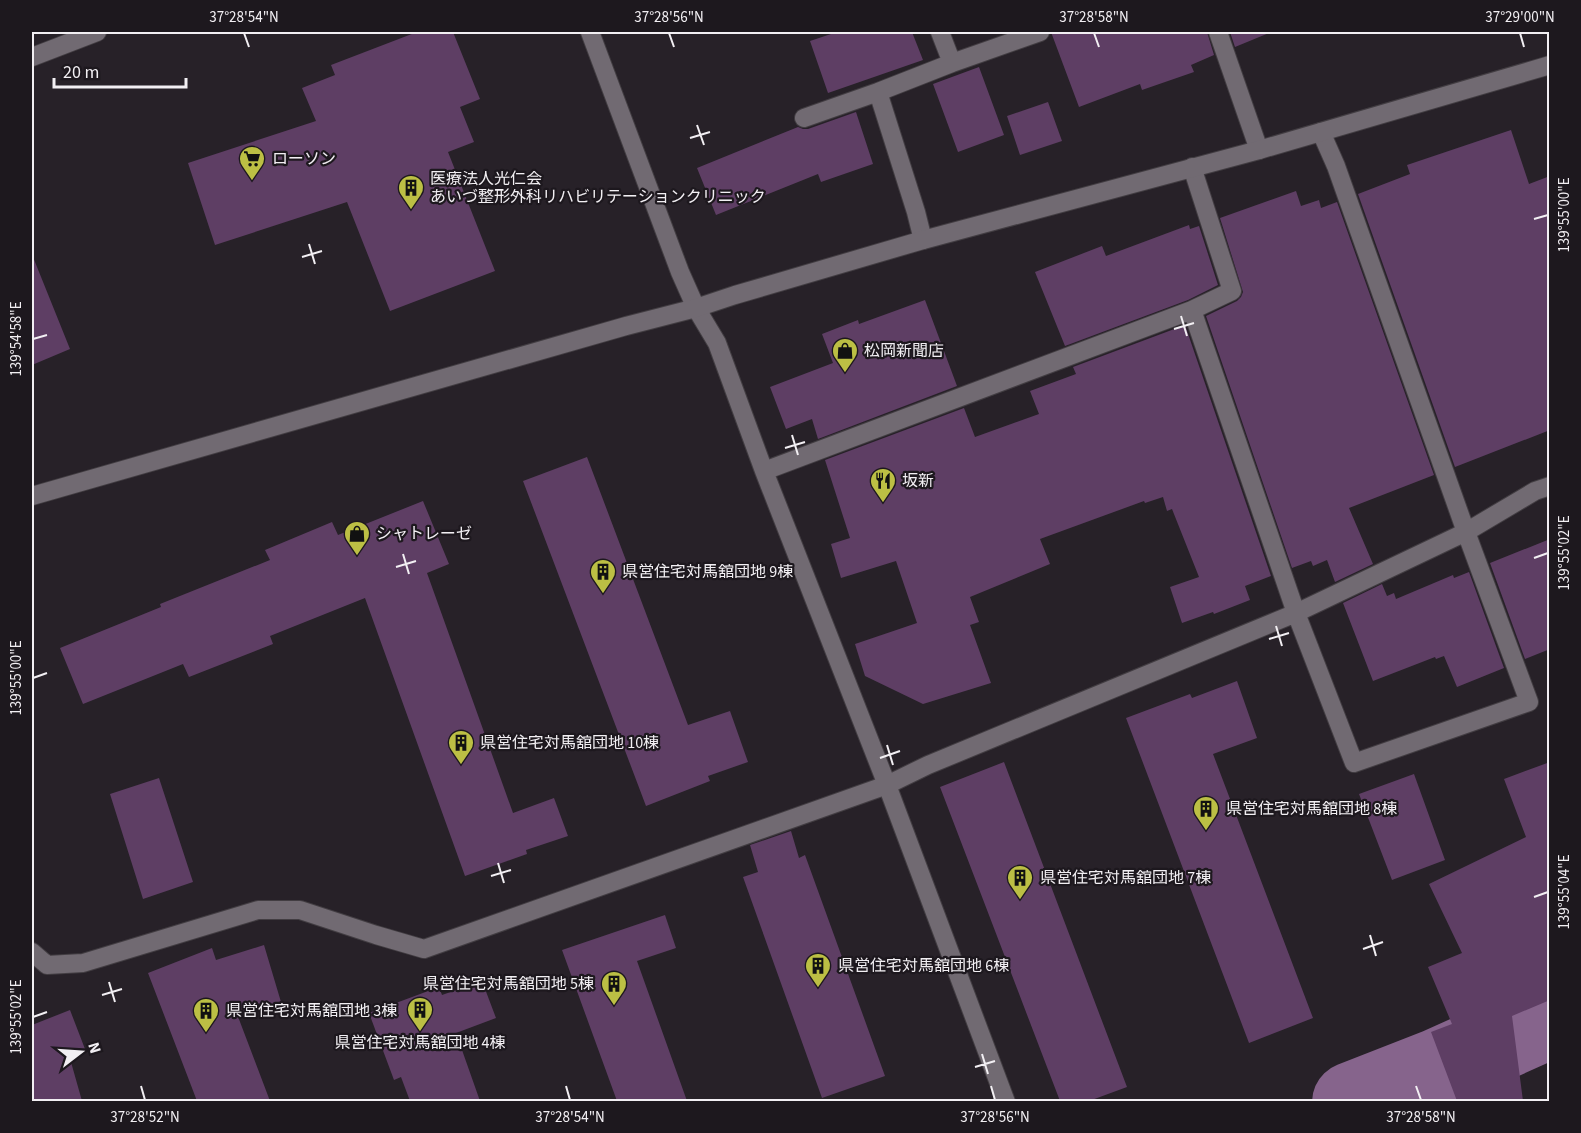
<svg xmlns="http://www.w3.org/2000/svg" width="1581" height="1133" viewBox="0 0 1581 1133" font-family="'Source Sans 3','Noto Sans JP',sans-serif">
	<rect width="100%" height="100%" fill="#272128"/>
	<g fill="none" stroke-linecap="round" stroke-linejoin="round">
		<!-- river -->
		<path stroke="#86648c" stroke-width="80" d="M 1352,1102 L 1439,1068 L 1550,1018"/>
	</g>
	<!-- building -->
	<path fill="#5e3e64" d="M 417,32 L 453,32 L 480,99 L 460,107 L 474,142 L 448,152 L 495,271 L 390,311 L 347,202 L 215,245 L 188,163 L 316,121 L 302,88 L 335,75 L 331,65 Z
		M 837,32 L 912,32 L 923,60 L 828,93 L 810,41 Z
		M 1051,32 L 1207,32 L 1214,55 L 1191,65 L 1194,72 L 1142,90 L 1140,84 L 1079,107 Z
		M 1230,32 L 1269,32 L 1269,33 L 1235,47 Z
		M 979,67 L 1004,135 L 958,152 L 933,84 Z
		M 1048,102 L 1062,141 L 1020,155 L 1007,116 Z
		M 856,112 L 873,164 L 821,182 L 818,174 L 716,215 L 697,168 L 798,127 L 803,129 L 808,129 Z
		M 1511,130 L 1529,184 L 1550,176 L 1550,430 L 1455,467 L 1358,194 L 1410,174 L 1407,165 Z
		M 1296,191 L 1301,206 L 1319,200 L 1321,208 L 1337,202 L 1434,475 L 1349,508 L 1373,564 L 1335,582 L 1327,560 L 1313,566 L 1311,561 L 1292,568 L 1206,316 L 1237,301 L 1241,297 L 1243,292 L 1220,218 Z
		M 1189,225 L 1190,229 L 1199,226 L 1218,285 L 1188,300 L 1065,346 L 1035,272 L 1102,246 L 1106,256 Z
		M 32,257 L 33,257 L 70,349 L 32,365 Z
		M 925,300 L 957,386 L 818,439 L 812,419 L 786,429 L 770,387 L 833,363 L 822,334 L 858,320 L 859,324 Z
		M 1185,325 L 1271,576 L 1245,586 L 1250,600 L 1214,614 L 1213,612 L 1182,623 L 1170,587 L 1199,577 L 1172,509 L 1167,511 L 1163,497 L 1145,503 L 1144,501 L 1040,539 L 1050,564 L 970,597 L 979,622 L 970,625 L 991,683 L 923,704 L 865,676 L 855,644 L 917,623 L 896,561 L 841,578 L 831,544 L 850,538 L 825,460 L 964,408 L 975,437 L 1039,414 L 1030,391 L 1076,374 L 1073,367 Z
		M 587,457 L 688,725 L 730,711 L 748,762 L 708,776 L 710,781 L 646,806 L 523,481 Z
		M 423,501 L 449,564 L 427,573 L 513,813 L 554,798 L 568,836 L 526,850 L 527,854 L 465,876 L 365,598 L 270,636 L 273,644 L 189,677 L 183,664 L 83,704 L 60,648 L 161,607 L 160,604 L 270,560 L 265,550 L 332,522 L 338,535 Z
		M 1550,539 L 1550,649 L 1525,659 L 1490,563 Z
		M 1469,572 L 1504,668 L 1457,687 L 1444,656 L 1436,659 L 1435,657 L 1373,681 L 1343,603 L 1382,584 L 1387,596 L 1394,593 L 1396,599 L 1453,575 L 1454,578 Z
		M 1237,681 L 1257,738 L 1213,754 L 1313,1018 L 1249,1043 L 1126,718 L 1190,694 L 1192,698 Z
		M 1004,762 L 1127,1087 L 1089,1101 L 1060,1101 L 940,787 Z
		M 1550,762 L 1550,1000 L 1512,1016 L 1523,1101 L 1457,1101 L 1431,1032 L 1452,1024 L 1428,967 L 1462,953 L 1429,884 L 1526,837 L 1504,779 Z
		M 1414,774 L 1445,860 L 1392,880 L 1359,794 Z
		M 159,778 L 193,882 L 143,899 L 110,794 Z
		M 791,831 L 799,858 L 805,855 L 885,1076 L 822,1098 L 743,877 L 758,872 L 750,845 Z
		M 665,915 L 676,948 L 637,961 L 687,1101 L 617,1101 L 562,950 Z
		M 264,945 L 281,1002 L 237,1014 L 270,1101 L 197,1101 L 148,973 L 212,948 L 216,960 Z
		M 482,981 L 496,1018 L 456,1033 L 480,1101 L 410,1101 L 401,1077 L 394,1080 L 369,1013 L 439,987 L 442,995 Z
		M 70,1010 L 85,1049 L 69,1055 L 82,1101 L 32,1101 L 32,1025 Z"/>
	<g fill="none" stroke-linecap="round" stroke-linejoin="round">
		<defs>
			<path id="minor" d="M 590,32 L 680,272 L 696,308 L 717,343 L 764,471 L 887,785 L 1006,1102
				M 940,32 L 952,63 L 1040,32
				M 1218,32 L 1259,150
				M 32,57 L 97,32
				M 878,92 L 916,212 L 923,240
				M 804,118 L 878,92 L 952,63
				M 1192,167 L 1232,291 L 1192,310
				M 764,471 L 1192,310 L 1296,613 L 1354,763 L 1529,702 L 1466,532 L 1336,166 L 1321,132
				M 32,952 L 47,965 L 83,963 L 258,910 L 300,910 L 376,935 L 424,949 L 887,785 L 928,765 L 1296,613 L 1466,532 L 1535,491 L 1550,486"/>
			<path id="tertiary" d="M 32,496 L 626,326 L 696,308 L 735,295 L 923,240 L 1259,150 L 1550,65"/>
		</defs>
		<!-- minor casing -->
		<use href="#minor" stroke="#423d42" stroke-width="20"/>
		<!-- tertiary casing -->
		<use href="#tertiary" stroke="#423d42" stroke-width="20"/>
		<!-- minor -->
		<use href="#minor" stroke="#716a72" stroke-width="18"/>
		<!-- tertiary -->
		<use href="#tertiary" stroke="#716a72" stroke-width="18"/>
	</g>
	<!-- ticks -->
	<path fill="none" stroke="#f2eff3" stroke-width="2" d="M 244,33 L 249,47M 669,33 L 674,47M 1094,33 L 1099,47M 1520,33 L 1524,47M 697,125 L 704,145M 690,138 L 710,132M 1534,219 L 1548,215M 309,244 L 315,264M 302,257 L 322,251M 1181,316 L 1187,336M 1174,329 L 1194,323M 33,339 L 47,335M 792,435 L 798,455M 785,448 L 805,442M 403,554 L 409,574M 1534,558 L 1548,553M 396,567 L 416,561M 1276,626 L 1282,646M 1269,639 L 1289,633M 33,678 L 47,673M 887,745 L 893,765M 880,758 L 900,751M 498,863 L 504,883M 491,876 L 511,870M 1534,897 L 1548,892M 1370,935 L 1376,956M 1363,949 L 1383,942M 109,982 L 115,1002M 102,995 L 122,989M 33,1017 L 47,1012M 982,1054 L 988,1074M 975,1067 L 995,1061M 141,1086 L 145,1100M 566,1086 L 570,1100M 991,1086 L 995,1100M 1416,1086 L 1421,1100"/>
	<!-- icons -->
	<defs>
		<symbol id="supermarket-pin" viewBox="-11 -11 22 30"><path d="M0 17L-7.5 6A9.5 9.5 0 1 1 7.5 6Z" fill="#bcbf44" stroke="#1d181e"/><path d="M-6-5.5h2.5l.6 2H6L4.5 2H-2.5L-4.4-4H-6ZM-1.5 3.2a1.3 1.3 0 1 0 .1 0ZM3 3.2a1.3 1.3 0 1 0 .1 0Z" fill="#111"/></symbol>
		<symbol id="building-pin" viewBox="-11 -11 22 30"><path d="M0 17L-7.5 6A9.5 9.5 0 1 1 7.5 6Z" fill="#bcbf44" stroke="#1d181e"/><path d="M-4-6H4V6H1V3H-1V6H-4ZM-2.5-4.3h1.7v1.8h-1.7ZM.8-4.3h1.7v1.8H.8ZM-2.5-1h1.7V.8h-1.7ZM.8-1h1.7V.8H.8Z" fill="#111"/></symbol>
		<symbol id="shop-pin" viewBox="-11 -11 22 30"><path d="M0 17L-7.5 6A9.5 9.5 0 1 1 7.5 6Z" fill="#bcbf44" stroke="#1d181e"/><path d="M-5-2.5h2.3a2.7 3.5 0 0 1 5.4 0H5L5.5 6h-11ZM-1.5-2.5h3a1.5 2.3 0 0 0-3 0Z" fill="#111"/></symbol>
		<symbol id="restaurant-pin" viewBox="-11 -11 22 30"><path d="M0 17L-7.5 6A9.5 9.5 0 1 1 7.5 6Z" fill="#bcbf44" stroke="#1d181e"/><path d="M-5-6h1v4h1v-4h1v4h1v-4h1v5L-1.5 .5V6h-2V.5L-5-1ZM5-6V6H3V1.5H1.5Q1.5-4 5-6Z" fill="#111"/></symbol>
	</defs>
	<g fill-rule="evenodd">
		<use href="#supermarket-pin" x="237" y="144" width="30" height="40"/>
		<use href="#building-pin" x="396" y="173" width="30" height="40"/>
		<use href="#shop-pin" x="830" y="336" width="30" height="40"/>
		<use href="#restaurant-pin" x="868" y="466" width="30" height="40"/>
		<use href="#shop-pin" x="342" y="519" width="30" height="40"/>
		<use href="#building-pin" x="588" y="557" width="30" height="40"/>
		<use href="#building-pin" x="446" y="728" width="30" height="40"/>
		<use href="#building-pin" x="1191" y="794" width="30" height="40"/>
		<use href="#building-pin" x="1005" y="863" width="30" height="40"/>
		<use href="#building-pin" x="803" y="951" width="30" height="40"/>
		<use href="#building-pin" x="599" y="969" width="30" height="40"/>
		<use href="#building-pin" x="405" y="995" width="30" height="40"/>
		<use href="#building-pin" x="191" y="996" width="30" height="40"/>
	</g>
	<g text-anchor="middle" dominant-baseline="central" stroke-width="4.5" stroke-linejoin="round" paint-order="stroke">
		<!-- poi labels -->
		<g font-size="16" fill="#f2eff3" stroke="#1d181e" text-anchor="start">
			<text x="272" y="159">ローソン</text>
			<text x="430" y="179">医療法人光仁会<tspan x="430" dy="18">あいづ整形外科リハビリテーションクリニック</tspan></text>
			<text x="864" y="351">松岡新聞店</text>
			<text x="902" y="481">坂新</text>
			<text x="376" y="534">シャトレーゼ</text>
			<text x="622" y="572">県営住宅対馬舘団地 9棟</text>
			<text x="480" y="743">県営住宅対馬舘団地 10棟</text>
			<text x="1226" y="809">県営住宅対馬舘団地 8棟</text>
			<text x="1040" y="878">県営住宅対馬舘団地 7棟</text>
			<text x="838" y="966">県営住宅対馬舘団地 6棟</text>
			<text x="594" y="984" text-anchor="end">県営住宅対馬舘団地 5棟</text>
			<text x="226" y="1011">県営住宅対馬舘団地 3棟</text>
			<text x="420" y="1043" text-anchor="middle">県営住宅対馬舘団地 4棟</text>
		</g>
	</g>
	<!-- border -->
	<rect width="1581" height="1133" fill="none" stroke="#1d181e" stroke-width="66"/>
	<!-- north arrow -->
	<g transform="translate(81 1052) rotate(73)" stroke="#1d181e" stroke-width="4.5" paint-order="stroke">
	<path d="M0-4.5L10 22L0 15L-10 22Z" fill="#f2eff3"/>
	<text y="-9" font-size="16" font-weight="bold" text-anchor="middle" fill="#f2eff3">N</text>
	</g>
	<!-- scale -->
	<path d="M54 78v9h132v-9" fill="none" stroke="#f2eff3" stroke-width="3"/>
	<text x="63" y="78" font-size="18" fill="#f2eff3" stroke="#1d181e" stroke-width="4.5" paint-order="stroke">20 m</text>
	<rect x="33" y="33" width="1515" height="1067" fill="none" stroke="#f2eff3" stroke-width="2"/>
	<g font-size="15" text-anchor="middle" fill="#f2eff3">
		<text x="244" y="22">37°28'54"N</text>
		<text x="669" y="22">37°28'56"N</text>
		<text x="1094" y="22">37°28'58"N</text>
		<text x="1520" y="22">37°29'00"N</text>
		<text transform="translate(1564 215) rotate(-90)" y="5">139°55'00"E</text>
		<text transform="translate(16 339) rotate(-90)" y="5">139°54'58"E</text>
		<text transform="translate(1564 553) rotate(-90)" y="5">139°55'02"E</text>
		<text transform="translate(16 678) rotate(-90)" y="5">139°55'00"E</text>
		<text transform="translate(1564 892) rotate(-90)" y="5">139°55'04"E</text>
		<text transform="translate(16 1017) rotate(-90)" y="5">139°55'02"E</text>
		<text x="145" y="1122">37°28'52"N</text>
		<text x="570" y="1122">37°28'54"N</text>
		<text x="995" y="1122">37°28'56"N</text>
		<text x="1421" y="1122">37°28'58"N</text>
	</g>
</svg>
